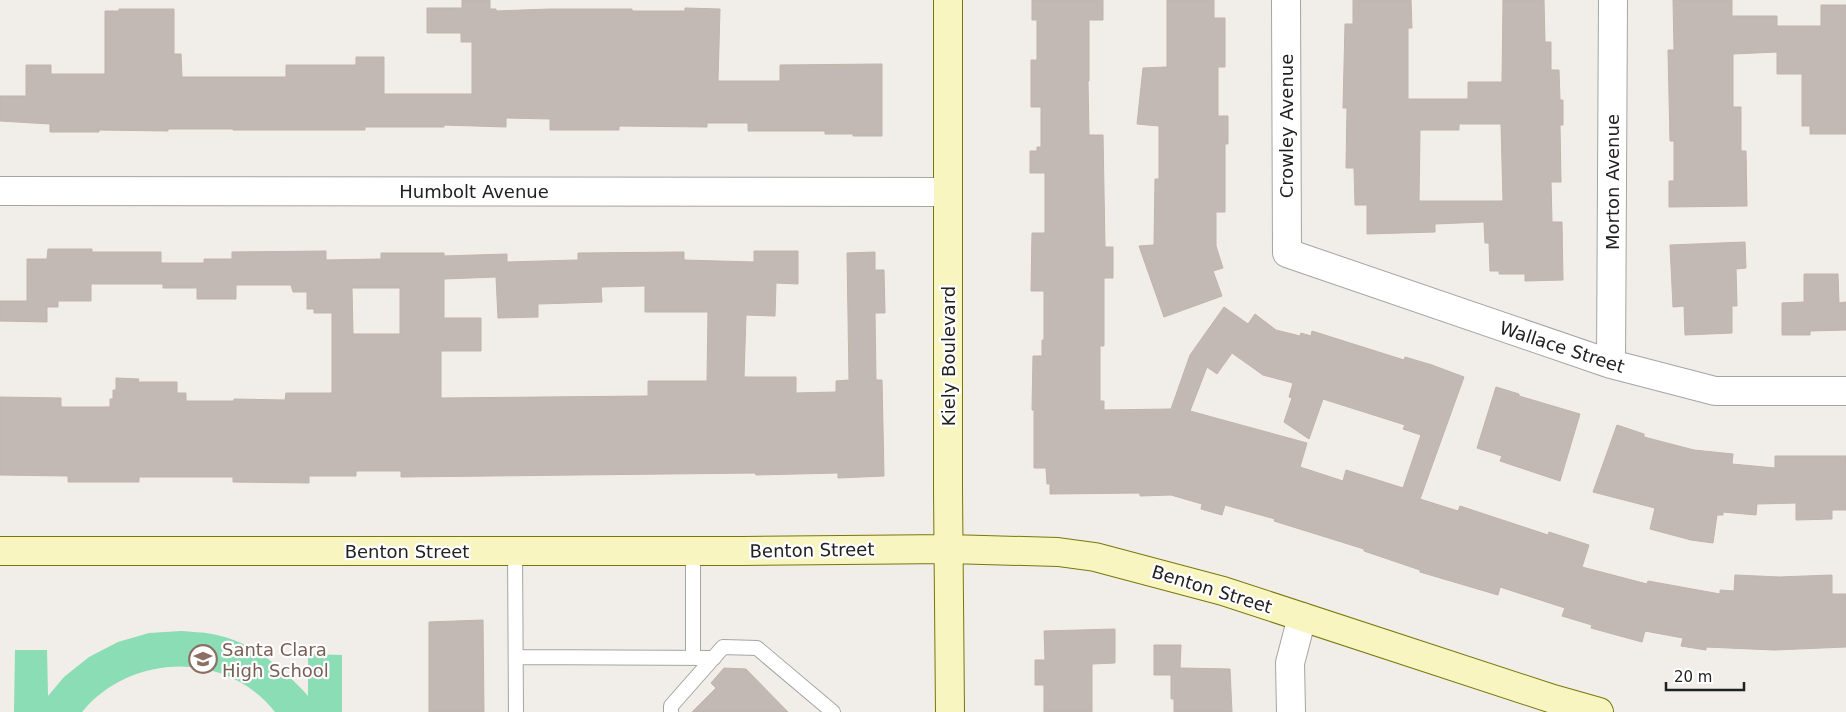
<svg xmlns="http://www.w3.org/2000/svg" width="1846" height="712" viewBox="0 0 1846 712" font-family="'DejaVu Sans',sans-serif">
	<rect width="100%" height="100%" fill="#f1ede8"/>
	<!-- pitch -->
	<path fill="#8addb4" d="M 181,631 C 191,632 202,632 212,634 C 251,641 282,667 308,696 L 308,654 L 342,655 L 342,712 L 275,712 C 226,650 131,653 82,712 L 14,712 L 15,650 L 47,650 L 48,696 L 64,677 L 89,657 L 118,642 L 149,633 Z"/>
	<!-- building -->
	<path fill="#c2b9b5" stroke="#c3b3ab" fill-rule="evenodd" d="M 462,0 L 490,0 L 490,9 L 496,9 L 496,11 L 550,9 L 632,9 L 632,11 L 685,11 L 685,8 L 720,9 L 718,81 L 780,81 L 780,65 L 882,64 L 882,136 L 853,136 L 853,134 L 825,134 L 825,131 L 748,131 L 748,123 L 707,123 L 707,127 L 619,126 L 619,130 L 550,130 L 550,119 L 506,118 L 506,127 L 444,125 L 444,127 L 365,127 L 365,130 L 233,130 L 233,129 L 168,129 L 168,131 L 99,130 L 99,132 L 50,132 L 50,124 L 0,121 L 0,96 L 26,96 L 26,65 L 51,65 L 51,74 L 105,74 L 105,11 L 119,11 L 119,9 L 174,9 L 174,54 L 181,54 L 182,77 L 286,77 L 286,65 L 356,65 L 356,57 L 384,57 L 384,94 L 472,94 L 472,42 L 461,42 L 461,33 L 427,33 L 427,8 L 462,8 Z
		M 1032,0 L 1103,0 L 1103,20 L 1089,20 L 1089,81 L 1088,81 L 1089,135 L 1103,135 L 1105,247 L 1113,247 L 1113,278 L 1104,278 L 1104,346 L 1100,346 L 1100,401 L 1104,401 L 1104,410 L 1171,409 L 1190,355 L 1224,307 L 1248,324 L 1255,314 L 1276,330 L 1300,336 L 1301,333 L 1311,336 L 1312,331 L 1404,360 L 1405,357 L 1432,365 L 1464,377 L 1420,499 L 1458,511 L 1460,506 L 1548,535 L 1549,532 L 1589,545 L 1582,567 L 1647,584 L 1648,581 L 1720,594 L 1720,590 L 1734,591 L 1735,575 L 1779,577 L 1832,575 L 1832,594 L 1846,594 L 1846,647 L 1774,650 L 1706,647 L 1706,650 L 1681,646 L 1683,638 L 1645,631 L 1642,642 L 1591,628 L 1592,625 L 1562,616 L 1565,608 L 1500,587 L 1498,595 L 1420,572 L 1420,570 L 1364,551 L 1364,549 L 1274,521 L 1275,519 L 1225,505 L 1222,515 L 1201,509 L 1202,504 L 1171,495 L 1140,496 L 1140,493 L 1050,494 L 1050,484 L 1047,484 L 1046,468 L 1034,468 L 1034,410 L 1032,410 L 1033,356 L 1042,356 L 1042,340 L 1044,340 L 1044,291 L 1031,291 L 1032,233 L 1045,233 L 1045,173 L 1030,173 L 1030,151 L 1037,151 L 1037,147 L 1041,147 L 1041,107 L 1031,107 L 1031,60 L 1037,60 L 1037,20 L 1032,20 ZM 1232,353 L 1263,375 L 1293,383 L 1289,397 L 1292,398 L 1284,422 L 1309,439 L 1323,399 L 1405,425 L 1403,429 L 1421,435 L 1403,488 L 1346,470 L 1343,481 L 1300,467 L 1307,443 L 1190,411 L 1207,367 L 1217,374 Z
		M 1167,0 L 1214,0 L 1214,18 L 1225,18 L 1225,67 L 1218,67 L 1218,116 L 1228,116 L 1228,144 L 1225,144 L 1225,212 L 1216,212 L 1216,246 L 1223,268 L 1213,271 L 1222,296 L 1164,317 L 1139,246 L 1154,245 L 1155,179 L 1159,179 L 1159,126 L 1137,124 L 1143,68 L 1167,67 Z
		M 1353,0 L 1411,0 L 1412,28 L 1408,28 L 1408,99 L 1468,99 L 1468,82 L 1502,82 L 1503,0 L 1544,0 L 1545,42 L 1551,42 L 1551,70 L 1559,70 L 1560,100 L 1563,100 L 1563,125 L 1560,125 L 1561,182 L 1551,182 L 1552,222 L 1562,222 L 1563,280 L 1525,281 L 1525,274 L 1499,274 L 1499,271 L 1490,271 L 1489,243 L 1485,243 L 1484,222 L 1435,224 L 1435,232 L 1367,234 L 1367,205 L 1355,205 L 1354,168 L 1346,168 L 1347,108 L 1343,108 L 1345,24 L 1353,24 ZM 1459,124 L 1501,124 L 1503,201 L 1419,201 L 1420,130 L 1459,130 Z
		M 1673,0 L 1732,0 L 1732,16 L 1777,16 L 1777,26 L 1821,26 L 1821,5 L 1846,5 L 1846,134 L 1810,134 L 1810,126 L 1802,126 L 1802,74 L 1777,74 L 1777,52 L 1733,54 L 1733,107 L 1741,107 L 1741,151 L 1746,151 L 1747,206 L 1669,207 L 1669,181 L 1674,181 L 1674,141 L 1670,141 L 1668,50 L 1674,50 Z
		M 1745,242 L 1746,268 L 1736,269 L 1737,306 L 1732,306 L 1732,333 L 1685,335 L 1684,306 L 1673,307 L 1670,245 Z
		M 48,249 L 92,249 L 92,252 L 161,252 L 161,263 L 204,263 L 204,259 L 232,259 L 232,252 L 326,251 L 326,260 L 381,259 L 381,253 L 444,253 L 444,256 L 507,254 L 507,262 L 578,260 L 578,253 L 684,252 L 684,260 L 754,262 L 754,251 L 798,251 L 798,284 L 776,283 L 775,316 L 746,315 L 744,377 L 796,377 L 796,393 L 836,392 L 836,381 L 849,380 L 847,253 L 875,252 L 875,270 L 884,270 L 885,313 L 875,313 L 876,380 L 882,380 L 884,476 L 838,478 L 838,473 L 756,475 L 755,473 L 401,477 L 401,471 L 356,471 L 356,476 L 309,476 L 309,483 L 233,482 L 233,477 L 139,477 L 139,482 L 68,482 L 68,476 L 0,475 L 0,397 L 61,398 L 61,407 L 110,407 L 110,399 L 113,399 L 113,390 L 116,390 L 116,378 L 139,379 L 138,382 L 177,382 L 177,393 L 186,393 L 186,401 L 234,401 L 234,399 L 285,400 L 286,393 L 332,393 L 332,313 L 314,313 L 314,309 L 307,309 L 307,292 L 293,292 L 291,285 L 236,285 L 236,299 L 197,299 L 197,288 L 163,288 L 163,284 L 91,284 L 91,301 L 58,301 L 58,307 L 47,307 L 47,322 L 0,321 L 0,301 L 27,301 L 27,259 L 47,259 ZM 496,277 L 498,318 L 538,317 L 538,304 L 602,302 L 601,287 L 645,286 L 645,312 L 708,312 L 707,381 L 648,381 L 648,396 L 441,398 L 441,351 L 481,351 L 481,318 L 444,318 L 444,279 ZM 352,288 L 400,288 L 400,334 L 353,334 Z
		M 1804,274 L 1838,274 L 1839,303 L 1846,302 L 1846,330 L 1810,331 L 1810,335 L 1782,335 L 1782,303 L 1804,302 Z
		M 1496,387 L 1519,394 L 1519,396 L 1580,414 L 1560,481 L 1500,461 L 1502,456 L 1477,448 Z
		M 1617,425 L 1644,434 L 1644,437 L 1694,450 L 1733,454 L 1732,464 L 1775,468 L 1775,456 L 1846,456 L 1846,510 L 1832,510 L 1832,519 L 1796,520 L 1796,503 L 1757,504 L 1756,515 L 1723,512 L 1723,515 L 1717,515 L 1713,543 L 1691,540 L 1650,529 L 1655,508 L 1593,492 Z
		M 483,620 L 484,712 L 429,712 L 429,622 Z
		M 1115,629 L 1115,663 L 1092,664 L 1092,712 L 1044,712 L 1044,685 L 1035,685 L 1035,660 L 1045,660 L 1044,631 Z
		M 1154,645 L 1181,645 L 1180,668 L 1230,669 L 1232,712 L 1174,712 L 1174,699 L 1171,699 L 1171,675 L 1154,675 Z
		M 724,668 L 746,669 L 788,712 L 692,712 L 716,688 L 711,683 Z"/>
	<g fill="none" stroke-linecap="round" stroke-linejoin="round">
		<defs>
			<path id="lane" d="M 515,551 L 516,712
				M 693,551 L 693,658
				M 516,657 L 714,658
				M 671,712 L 671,706 L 723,647 L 757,648 L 833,712"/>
			<path id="street" d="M 1286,0 L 1287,253 L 1611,364 L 1715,391 L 1846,391
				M 0,191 L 948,192
				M 1611,364 L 1613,0
				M 1291,712 L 1290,663 L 1302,617"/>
			<path id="secondary" d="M 948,0 L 948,490 L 950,712
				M 0,551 L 743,551 L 949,549 L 1058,552 L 1095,557 L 1223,591 L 1553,699 L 1599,712"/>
		</defs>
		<!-- lane casing -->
		<use href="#lane" stroke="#a5a5a5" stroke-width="16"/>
		<!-- street casing -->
		<use href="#street" stroke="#a5a5a5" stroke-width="30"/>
		<!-- secondary casing -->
		<use href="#secondary" stroke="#787809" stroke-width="30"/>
		<!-- lane -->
		<use href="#lane" stroke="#fff" stroke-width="14"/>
		<!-- street -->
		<use href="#street" stroke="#fff" stroke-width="28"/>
		<!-- secondary -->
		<use href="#secondary" stroke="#f8f5c0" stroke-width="28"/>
	</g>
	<!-- icons -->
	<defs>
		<symbol id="school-ring" viewBox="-11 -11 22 22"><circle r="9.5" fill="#fff" stroke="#8d6e63" stroke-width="1.5"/><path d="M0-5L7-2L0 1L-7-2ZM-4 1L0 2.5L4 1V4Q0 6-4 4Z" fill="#8d6e63"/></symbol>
	</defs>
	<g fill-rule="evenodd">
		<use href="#school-ring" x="187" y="643" width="32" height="32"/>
	</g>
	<g text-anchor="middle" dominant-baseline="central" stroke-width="4.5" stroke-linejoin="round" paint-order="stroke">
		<!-- street labels -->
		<g font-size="18" fill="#212121" stroke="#fff">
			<text transform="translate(1286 126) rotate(-90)">Crowley Avenue</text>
			<text transform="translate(1612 182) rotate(-90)">Morton Avenue</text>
			<text x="474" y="191">Humbolt Avenue</text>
			<text transform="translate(1562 347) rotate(18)">Wallace Street</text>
			<text transform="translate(948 356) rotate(-90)">Kiely Boulevard</text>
			<text transform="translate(812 550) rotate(-1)">Benton Street</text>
			<text x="407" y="551">Benton Street</text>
			<text transform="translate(1212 589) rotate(17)">Benton Street</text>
		</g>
		<!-- education labels -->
		<g font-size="18" fill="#785e54" stroke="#fff" text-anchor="start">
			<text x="222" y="649">Santa Clara<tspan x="222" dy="21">High School</tspan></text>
		</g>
	</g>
	<!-- scale -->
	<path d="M1666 682v8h78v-8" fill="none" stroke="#212121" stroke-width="2.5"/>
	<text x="1674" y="682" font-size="15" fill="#212121" stroke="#ffffff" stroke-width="4" paint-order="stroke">20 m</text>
</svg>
